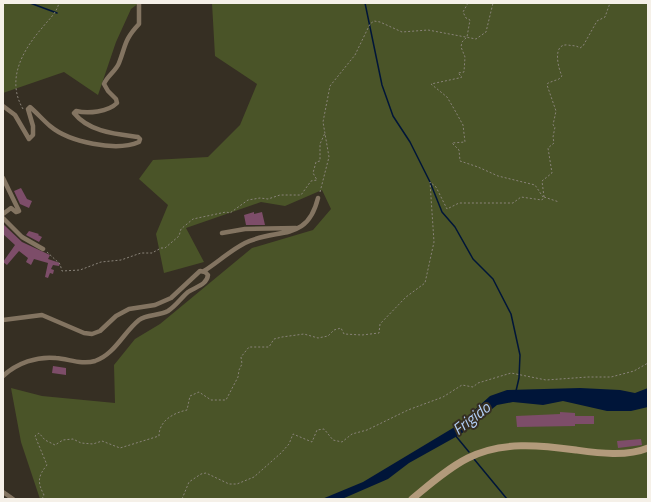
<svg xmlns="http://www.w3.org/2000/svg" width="651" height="502" viewBox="0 0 651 502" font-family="'Titillium Web',sans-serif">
	<rect width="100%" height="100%" fill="#362f23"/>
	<!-- green -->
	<path fill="#4a5428" d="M 3,3 L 139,3 L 131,9 L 116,42 L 98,95 L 64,72 L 3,93 Z
		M 212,3 L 648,3 L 648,499 L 40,499 L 21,442 L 11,388 L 42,396 L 115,403 L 114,365 L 135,339 L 160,324 L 252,248 L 313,230 L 331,209 L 322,190 L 285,206 L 261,202 L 186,228 L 204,262 L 164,273 L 156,234 L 168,205 L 139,179 L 153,160 L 208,157 L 240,125 L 257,84 L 215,56 Z"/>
	<!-- water -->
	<path fill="#001539" d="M 580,388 L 620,390 L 635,393 L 648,388 L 648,407 L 631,411 L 607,411 L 563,401 L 543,405 L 513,402 L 497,405 L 461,434 L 409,463 L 388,479 L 342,499 L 322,499 L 363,482 L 458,425 L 490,396 L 507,390 Z"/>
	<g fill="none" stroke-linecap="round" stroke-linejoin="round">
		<!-- stream -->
		<path stroke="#001539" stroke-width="1.5" d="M 30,3 L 57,13
			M 365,3 L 382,85 L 393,116 L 410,142 L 430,182 L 442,212 L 455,227 L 473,259 L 493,279 L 511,314 L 520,355 L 519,378 L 516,391
			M 455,435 L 469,452
			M 474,459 L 507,499"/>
	</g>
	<!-- building -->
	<path fill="#7d4d69" d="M 21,188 L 27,199 L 32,201 L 29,208 L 20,204 L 14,191 Z
		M 254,212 L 254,214 L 262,212 L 265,225 L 246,225 L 244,215 Z
		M 3,224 L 22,242 L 50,255 L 48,259 L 60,263 L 59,266 L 53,265 L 51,269 L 54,270 L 53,274 L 50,273 L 48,278 L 45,277 L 48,263 L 34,259 L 31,265 L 26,262 L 28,258 L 19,251 L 7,265 L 3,262 L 15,245 L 3,234 Z
		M 29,231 L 39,234 L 38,235 L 42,237 L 39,242 L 26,235 Z
		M 53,366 L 66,368 L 66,375 L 52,373 Z
		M 560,412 L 575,413 L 575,416 L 594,416 L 594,424 L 575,424 L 575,426 L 517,427 L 516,416 L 560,414 Z
		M 641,439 L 642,445 L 618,448 L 617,441 Z"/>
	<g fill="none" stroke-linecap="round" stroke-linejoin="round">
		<!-- path -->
		<path stroke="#898379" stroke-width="1" stroke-dasharray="2 2" stroke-linecap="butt" d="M 468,3 L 463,12 L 466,18 L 470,20 L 467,37 L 462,42 L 461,47 L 465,57 L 464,72 L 458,73 L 462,77 L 459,78 L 431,84 L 447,97 L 453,107 L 463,125 L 465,142 L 452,143 L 459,150 L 460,161 L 478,167 L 498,176 L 535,185 L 543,197
			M 3,12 L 4,3
			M 23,109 C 6,80 22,51 42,28 C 49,19 56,14 59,3
			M 320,192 L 329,157 L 323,122 L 330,86 L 355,55 L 370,24 L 374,21 L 380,22 L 402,32 L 428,30 L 476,39 L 486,32 L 493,3
			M 544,197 L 542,181 L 552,173 L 548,148 L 554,143 L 553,137 L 555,127 L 553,125 L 556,111 L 547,85 L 548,83 L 559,79 L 562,76 C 558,68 552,43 568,45 C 572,46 576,45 580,48 L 583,46 L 597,21 L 605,17 L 610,3
			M 47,252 L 60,264 L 62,271 L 80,270 L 101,262 L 121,260 L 141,253 L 152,253 L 161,248 L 165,248 L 179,236 L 181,229 L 193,219 L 226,212 L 230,213 L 248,200 L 260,198 L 268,199 L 280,195 L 301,195 L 311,181 L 317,180 L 313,173 L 316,162 L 320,161 L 320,144 L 325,133
			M 42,499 L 44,495 C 37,482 38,476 47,465 L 35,436 L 39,433 L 45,440 L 55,445 L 63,440 L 73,439 L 81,443 L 93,444 L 102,441 L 120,448 L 159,436 C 159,421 173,413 187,410 L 190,396 L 199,392 L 211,400 L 226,400 L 238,377 L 239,370 L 242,364 L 241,357 L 249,347 L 269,347 L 274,339 L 282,337 L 304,334 L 318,338 L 328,336 L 334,330 L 341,328 L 344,334 L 362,335 L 379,333 L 380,324 L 406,297 L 425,283 L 434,242 L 430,182 L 436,187 L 447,209 L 459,203 L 513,203 L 521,197 L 542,200 L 544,197 L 559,202
			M 182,499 L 189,482 L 201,474 L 206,473 L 229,484 L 237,484 L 254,477 L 281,453 L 289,444 L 293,434 L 312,442 L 317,430 L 324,429 L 333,440 L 342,442 L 352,434 L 367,430 L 408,410 L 443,397 L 462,385 L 473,387 L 478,383 L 511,373 L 546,380 L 588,377 L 611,377 L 634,371 L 648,363"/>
		<!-- street -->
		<path stroke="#837461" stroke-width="4.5" d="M 3,106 L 15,115 L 29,139 L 33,135 L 33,126 L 28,109 L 30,107 C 37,113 43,120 50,126 C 69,142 116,152 139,142 L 140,139 L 138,137 C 116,134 89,132 74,113 L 76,111 C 88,114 108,112 117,103 L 116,99 L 108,91 L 104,84 C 107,76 116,71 119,63 C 126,45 124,40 139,24 L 139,3
			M 3,178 L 19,211 L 16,212 L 11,208 L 3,214
			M 3,218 L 22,237 L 43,249
			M 222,233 L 245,229 L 296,228
			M 204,271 C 218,262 231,250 245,243 C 278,227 307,243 318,198
			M 3,320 L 42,315 L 84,333 L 92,334 L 100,331 L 116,316 L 129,309 L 155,305 L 171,298 L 200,271 L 205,272 L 208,275 C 207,285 195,287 188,292 C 181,298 176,306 168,311 C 159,316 147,314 139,320 C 123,333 115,354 95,361 C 82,365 69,359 56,358 C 37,356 17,363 3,376
			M 3,492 L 13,499"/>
		<!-- secondary -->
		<path stroke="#b29a7b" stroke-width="7" d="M 412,499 C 429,485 448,468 468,458 C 501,441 540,445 576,450 C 598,453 626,457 648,448"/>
	</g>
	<g text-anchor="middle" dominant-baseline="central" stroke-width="4" stroke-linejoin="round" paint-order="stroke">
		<!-- water labels -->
		<g font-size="16" font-style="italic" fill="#b2cef6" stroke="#362f23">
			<text transform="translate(471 418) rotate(-38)">Frigido</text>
		</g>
	</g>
	<!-- border -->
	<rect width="651" height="502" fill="none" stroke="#f5f0e8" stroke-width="8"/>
</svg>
